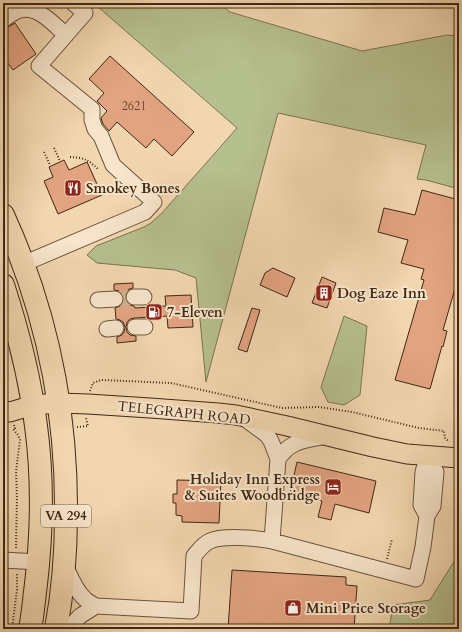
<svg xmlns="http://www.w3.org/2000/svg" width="462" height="632" viewBox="0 0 462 632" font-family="Cardo,serif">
	<rect width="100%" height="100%" fill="#f2d6af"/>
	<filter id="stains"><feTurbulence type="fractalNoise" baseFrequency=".005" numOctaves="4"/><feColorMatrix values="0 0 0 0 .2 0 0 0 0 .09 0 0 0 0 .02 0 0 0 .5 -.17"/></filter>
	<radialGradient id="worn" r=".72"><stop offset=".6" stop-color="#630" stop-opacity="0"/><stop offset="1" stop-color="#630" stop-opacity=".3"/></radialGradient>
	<!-- green -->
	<path fill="#b6bf8e" stroke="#7b7451" d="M 80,3 L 219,3 L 230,12 L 362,51 L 447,35 L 459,36 L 459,189 L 426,180 L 417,179 L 426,145 L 278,113 L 206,382 L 196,278 L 175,270 L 97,263 L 87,255 L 96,246 L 144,227 L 151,223 L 162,213 L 237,128 L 97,6 L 86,6 Z
		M 344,316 L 367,326 L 360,395 L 344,405 L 328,402 L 321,387 Z
		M 459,558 L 459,629 L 389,629 L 393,605 L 430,600 L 455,560 Z"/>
	<!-- building -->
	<path fill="#e2a380" stroke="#402814" d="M 15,23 L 36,54 L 13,70 L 3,57 L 3,30 Z
		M 110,56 L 194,132 L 172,156 L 154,139 L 146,148 L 117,122 L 109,131 L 103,124 L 101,118 L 107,111 L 97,101 L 104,93 L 89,79 Z
		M 64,160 L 69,170 L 87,162 L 102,195 L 58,214 L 44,181 L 53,177 L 49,167 Z
		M 422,190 L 459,200 L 459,279 L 458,278 L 443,330 L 447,331 L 443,347 L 442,346 L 430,389 L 395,380 L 424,280 L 421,279 L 424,269 L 401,263 L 408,240 L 378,232 L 384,208 L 415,215 Z
		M 273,268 L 295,278 L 287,297 L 260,285 L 265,273 Z
		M 322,277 L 336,283 L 327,308 L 312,303 Z
		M 133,283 L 133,288 L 129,289 L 126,292 L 125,297 L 126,302 L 130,305 L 134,306 L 135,308 L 166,306 L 165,296 L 191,295 L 193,327 L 168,328 L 167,316 L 135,318 L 130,319 L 127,322 L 126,327 L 127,332 L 130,335 L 136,336 L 136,341 L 117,343 L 117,337 L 122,335 L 124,332 L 125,327 L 123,322 L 120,320 L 116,319 L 115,308 L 120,306 L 123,303 L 124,299 L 123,294 L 119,291 L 114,290 L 114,284 Z
		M 252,308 L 260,310 L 247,352 L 238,349 Z
		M 297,462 L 376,481 L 369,513 L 335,504 L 331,520 L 318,517 L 322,501 L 290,493 Z
		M 177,480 L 221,481 L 219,523 L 182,522 L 182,516 L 176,515 L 176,503 L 173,503 L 173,494 L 177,494 Z
		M 232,570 L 346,577 L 346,585 L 357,586 L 354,629 L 228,629 Z"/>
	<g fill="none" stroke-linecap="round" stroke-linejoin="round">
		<!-- minor-tunnel -->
		<path stroke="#ceb390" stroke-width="15" stroke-dasharray="15 8" stroke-linecap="butt" d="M 115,299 L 134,297"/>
		<defs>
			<path id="minor" d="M 3,20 C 8,17 14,11 20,10 C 38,5 54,25 66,35
				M 23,264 L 145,212 L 154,202 L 113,165 L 101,136 L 95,129 L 92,120 L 92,109 L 39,66 L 85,13 L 73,3
				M 134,297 L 144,297
				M 98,300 L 115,299
				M 135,327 L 145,327
				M 107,329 L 116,328
				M 278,459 C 291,440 304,441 326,436
				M 427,516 L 421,505 L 423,472 L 428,456
				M 272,541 L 416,579 L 423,547 L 427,516 L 433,506 L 436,472 L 428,456
				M 3,560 L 38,562
				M 65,565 C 70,576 75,590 85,599 C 88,602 92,604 96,606 L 191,611 L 194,556 C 199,550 203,544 210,541 C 222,535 258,538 272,541 L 278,459 L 271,441 L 267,435 L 245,419
				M 68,629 L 80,616 L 96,606"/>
			<path id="major" d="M 3,411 L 10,412 L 33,405 L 59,403 L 88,404 L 150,408 L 218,413 L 236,415 L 287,426 L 373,447 L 407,454 L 459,458"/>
			<path id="highway" d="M 3,215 C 46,309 67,411 66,515 C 66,553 63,591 56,629
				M 3,285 C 18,331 30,378 36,426 C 43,478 42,532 36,584 C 34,599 33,614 30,629"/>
		</defs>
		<!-- minor casing -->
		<use href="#minor" stroke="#6c543b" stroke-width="17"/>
		<!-- major casing -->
		<use href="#major" stroke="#402814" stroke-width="21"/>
		<!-- highway casing -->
		<use href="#highway" stroke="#402814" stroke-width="24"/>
		<!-- path -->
		<path stroke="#402814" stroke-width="2" stroke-dasharray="1 2" stroke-linecap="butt" d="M 54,148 L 60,161
			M 44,152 L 50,165
			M 70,157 C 85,158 87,159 98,169
			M 3,377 L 3,382
			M 90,391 L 93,383 L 101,380 L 171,383 L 282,408 L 319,407 L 352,412 L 419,428 L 444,431 L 445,438 L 449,442
			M 3,392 L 5,398
			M 14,425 L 15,428 L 13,429 L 18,435 L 20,440 L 16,472 L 17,498 L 16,548
			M 77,427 L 88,426 L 86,418
			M 387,559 L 392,539
			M 12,629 L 17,590 L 17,573"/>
		<!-- minor -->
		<use href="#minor" stroke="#f7e4cb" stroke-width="15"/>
		<!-- major -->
		<use href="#major" stroke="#f2d6af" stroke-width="19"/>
		<!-- highway -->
		<use href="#highway" stroke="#f2d6af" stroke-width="22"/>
	</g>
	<!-- icons -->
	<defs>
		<symbol id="restaurant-square" viewBox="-11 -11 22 22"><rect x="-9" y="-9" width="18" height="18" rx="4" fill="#8f2418" stroke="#f7e4cb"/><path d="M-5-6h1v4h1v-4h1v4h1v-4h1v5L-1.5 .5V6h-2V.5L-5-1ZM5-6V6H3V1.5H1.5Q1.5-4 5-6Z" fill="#fff"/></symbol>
		<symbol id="building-square" viewBox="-11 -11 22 22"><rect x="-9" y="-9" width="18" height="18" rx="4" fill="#8f2418" stroke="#f7e4cb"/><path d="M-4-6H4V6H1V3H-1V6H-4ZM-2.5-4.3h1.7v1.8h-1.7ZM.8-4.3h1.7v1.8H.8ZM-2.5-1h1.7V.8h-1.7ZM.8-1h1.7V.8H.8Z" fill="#fff"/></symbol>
		<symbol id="fuel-square" viewBox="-11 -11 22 22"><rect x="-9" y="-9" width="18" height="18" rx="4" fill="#8f2418" stroke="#f7e4cb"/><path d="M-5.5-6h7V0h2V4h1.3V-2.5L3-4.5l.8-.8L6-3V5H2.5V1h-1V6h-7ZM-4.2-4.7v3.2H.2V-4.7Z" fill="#fff"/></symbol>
		<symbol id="hotel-square" viewBox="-11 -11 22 22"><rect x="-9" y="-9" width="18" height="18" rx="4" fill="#8f2418" stroke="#f7e4cb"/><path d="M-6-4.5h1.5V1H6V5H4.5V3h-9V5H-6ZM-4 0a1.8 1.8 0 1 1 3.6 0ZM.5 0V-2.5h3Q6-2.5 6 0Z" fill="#fff"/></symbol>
		<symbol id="shop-square" viewBox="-11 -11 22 22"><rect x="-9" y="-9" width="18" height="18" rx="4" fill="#8f2418" stroke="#f7e4cb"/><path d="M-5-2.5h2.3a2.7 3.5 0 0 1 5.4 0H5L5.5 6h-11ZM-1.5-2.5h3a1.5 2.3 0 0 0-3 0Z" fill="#fff"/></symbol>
	</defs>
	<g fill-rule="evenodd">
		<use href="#restaurant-square" x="63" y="178" width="20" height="20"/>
		<use href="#building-square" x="314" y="283" width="20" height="20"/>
		<use href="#fuel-square" x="144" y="302" width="20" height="20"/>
		<use href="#hotel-square" x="323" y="477" width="20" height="20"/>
		<use href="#shop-square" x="283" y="598" width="20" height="20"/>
	</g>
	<g text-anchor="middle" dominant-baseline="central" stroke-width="4" stroke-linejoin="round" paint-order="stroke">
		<!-- number labels -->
		<g font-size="12" fill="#68472f">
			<text x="134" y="106">2621</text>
		</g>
		<!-- shield labels -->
		<rect fill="#f7e4cb" stroke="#77604b" stroke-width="1" x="41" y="505" width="50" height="22" rx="3"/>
		<g font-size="13" font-weight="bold" fill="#402814">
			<text x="66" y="516">VA 294</text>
		</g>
		<!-- poi labels -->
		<g font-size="14" font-weight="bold" fill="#402814" stroke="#f7e4cb" text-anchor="start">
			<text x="86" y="188">Smokey Bones</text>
			<text x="337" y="293">Dog Eaze Inn</text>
			<text x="167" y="312">7-Eleven</text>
			<text x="320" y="479" text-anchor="end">Holiday Inn Express<tspan x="320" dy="16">&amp; Suites Woodbridge</tspan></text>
			<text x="306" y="608">Mini Price Storage</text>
		</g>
		<!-- street labels -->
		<g font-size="14" fill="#402814" stroke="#f7e4cb">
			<text transform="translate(184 413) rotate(6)">TELEGRAPH ROAD</text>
		</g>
	</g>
	<!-- margin -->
	<rect width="462" height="632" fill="none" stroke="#f2d6af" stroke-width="16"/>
	<rect x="4" y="4" width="454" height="624" fill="none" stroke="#402814" stroke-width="2"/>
	<rect x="8" y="8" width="446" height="616" fill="none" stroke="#402814"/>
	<rect width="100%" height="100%" filter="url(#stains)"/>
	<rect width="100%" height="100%" fill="url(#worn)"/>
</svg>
